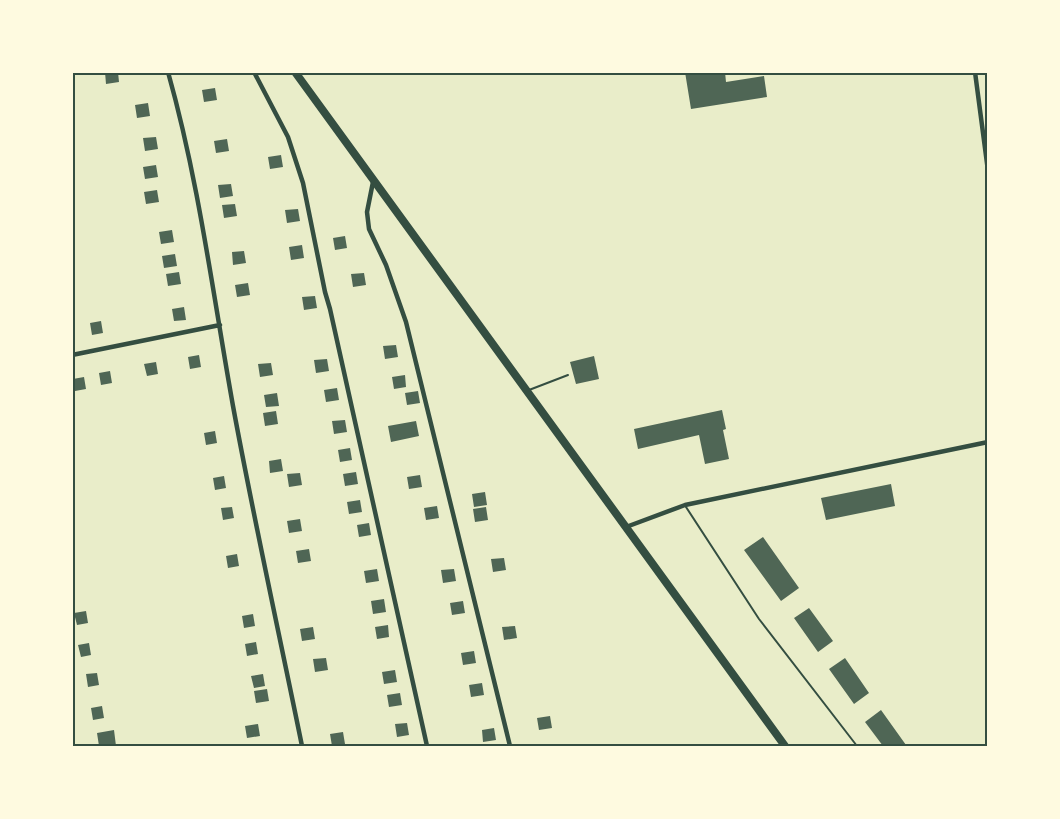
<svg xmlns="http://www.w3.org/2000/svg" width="1060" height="819" viewBox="0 0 1060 819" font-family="'Work Sans',sans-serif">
	<rect width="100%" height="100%" fill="#e9edc9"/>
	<!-- building -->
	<path fill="#4f6655" d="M 105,72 L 118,72 L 119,82 L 106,84 Z
		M 685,72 L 725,72 L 726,82 L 764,76 L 767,97 L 691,109 Z
		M 215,88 L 217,100 L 204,102 L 202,90 Z
		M 148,103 L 150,116 L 137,118 L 135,105 Z
		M 156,137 L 158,149 L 145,151 L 143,138 Z
		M 227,139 L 229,151 L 216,153 L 214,141 Z
		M 281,155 L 283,167 L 270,169 L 268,157 Z
		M 156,165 L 158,177 L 145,179 L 143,167 Z
		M 231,184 L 233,196 L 220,198 L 218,185 Z
		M 157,190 L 159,202 L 146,204 L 144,192 Z
		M 235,204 L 237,216 L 224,218 L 222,205 Z
		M 298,209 L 300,221 L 287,223 L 285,210 Z
		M 172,230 L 174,242 L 161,244 L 159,232 Z
		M 345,236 L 347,248 L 335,250 L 333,238 Z
		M 302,245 L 304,258 L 291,260 L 289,247 Z
		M 244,251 L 246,263 L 233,265 L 232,252 Z
		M 175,254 L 177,266 L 164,268 L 162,256 Z
		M 179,272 L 181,284 L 168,286 L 166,274 Z
		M 364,273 L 366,285 L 353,287 L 351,274 Z
		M 248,283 L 250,295 L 237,297 L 235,285 Z
		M 315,296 L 317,308 L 304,310 L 302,297 Z
		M 184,307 L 186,320 L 174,321 L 172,309 Z
		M 101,321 L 103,333 L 92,335 L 90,323 Z
		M 396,345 L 398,357 L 385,359 L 383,346 Z
		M 199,355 L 201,367 L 190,369 L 188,357 Z
		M 594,356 L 599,379 L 576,384 L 570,362 Z
		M 327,359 L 329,371 L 316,373 L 314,360 Z
		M 156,362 L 158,374 L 147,376 L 144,364 Z
		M 271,363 L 273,375 L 260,377 L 258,364 Z
		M 110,371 L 112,383 L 101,385 L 99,373 Z
		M 405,375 L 406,387 L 394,389 L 392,377 Z
		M 84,377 L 86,389 L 75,391 L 73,379 Z
		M 337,388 L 339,400 L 326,402 L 324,390 Z
		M 418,391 L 420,403 L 407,405 L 405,393 Z
		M 277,393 L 279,406 L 266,407 L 264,395 Z
		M 722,410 L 726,429 L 723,430 L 729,459 L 705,464 L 699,435 L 638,449 L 634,429 Z
		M 276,411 L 278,424 L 265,426 L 263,413 Z
		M 345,420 L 347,432 L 334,434 L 332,421 Z
		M 416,421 L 419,436 L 391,442 L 388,426 Z
		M 215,431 L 217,443 L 206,445 L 204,433 Z
		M 350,448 L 352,460 L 340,462 L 338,450 Z
		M 281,459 L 283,471 L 270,473 L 269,461 Z
		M 356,472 L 358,484 L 345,486 L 343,474 Z
		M 300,473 L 302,485 L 289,487 L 287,474 Z
		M 420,475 L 422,487 L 409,489 L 407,477 Z
		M 224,476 L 226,488 L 215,490 L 213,478 Z
		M 891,484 L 895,506 L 826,520 L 821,498 Z
		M 485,492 L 487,505 L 474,507 L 472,494 Z
		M 360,500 L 362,512 L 349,514 L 347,502 Z
		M 437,506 L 439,518 L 426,520 L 424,508 Z
		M 232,507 L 234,518 L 223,520 L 221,508 Z
		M 486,507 L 488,520 L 475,522 L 473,509 Z
		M 300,519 L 302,531 L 289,533 L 287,521 Z
		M 369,523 L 371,535 L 359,537 L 357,525 Z
		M 763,537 L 799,588 L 781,601 L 744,550 Z
		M 309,549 L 311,561 L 298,563 L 296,551 Z
		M 237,554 L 239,566 L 228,568 L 226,556 Z
		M 504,558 L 506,570 L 493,572 L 491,559 Z
		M 377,569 L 379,581 L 366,583 L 364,571 Z
		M 454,569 L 456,581 L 443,583 L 441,570 Z
		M 384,599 L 386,612 L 373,614 L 371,601 Z
		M 463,601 L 465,613 L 452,615 L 450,603 Z
		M 809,608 L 833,641 L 818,652 L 794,618 Z
		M 86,611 L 88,623 L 77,625 L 74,613 Z
		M 253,614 L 255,626 L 244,628 L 242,616 Z
		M 388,625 L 389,637 L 377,639 L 375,627 Z
		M 515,626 L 517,638 L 504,640 L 502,627 Z
		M 313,627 L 315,639 L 302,641 L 300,629 Z
		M 256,642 L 258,654 L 247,656 L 245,644 Z
		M 89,643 L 91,655 L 81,657 L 78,645 Z
		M 474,651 L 476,663 L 463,665 L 461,653 Z
		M 326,658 L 328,670 L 315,672 L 313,659 Z
		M 845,658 L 869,693 L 854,704 L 829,669 Z
		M 395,670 L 397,682 L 384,684 L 382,672 Z
		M 97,673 L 99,685 L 88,687 L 86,674 Z
		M 263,674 L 265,686 L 254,688 L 251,676 Z
		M 482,683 L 484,695 L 471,697 L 469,685 Z
		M 267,689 L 269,701 L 256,703 L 254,691 Z
		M 400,693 L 402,705 L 389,707 L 387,695 Z
		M 102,706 L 104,718 L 93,720 L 91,708 Z
		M 881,710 L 906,745 L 903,746 L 883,746 L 865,722 Z
		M 550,716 L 552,728 L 539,730 L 537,718 Z
		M 407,723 L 409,735 L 397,737 L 395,724 Z
		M 258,724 L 260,736 L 247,738 L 245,726 Z
		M 494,728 L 496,740 L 483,742 L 482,730 Z
		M 114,730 L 116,746 L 99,746 L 97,733 Z
		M 343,732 L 345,744 L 332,746 L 330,734 Z"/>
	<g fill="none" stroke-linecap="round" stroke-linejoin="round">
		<!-- service -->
		<path stroke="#344e41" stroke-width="2" d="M 529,390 L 568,375
			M 686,507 L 759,619 L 857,746"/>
		<!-- minor -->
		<path stroke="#344e41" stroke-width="4.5" d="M 168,72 C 199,182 213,295 233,406 C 254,520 279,633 302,746
			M 254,72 L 288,137 L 303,183 L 325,292 L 330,309 L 427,746
			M 975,72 L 988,171
			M 373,182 L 367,212 L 369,229 L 386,265 L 406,322 L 510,746
			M 72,355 L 220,325
			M 626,527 L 685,505 L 988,442"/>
		<!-- trunk -->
		<path stroke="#344e41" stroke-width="8" d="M 295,72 L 785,746"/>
	</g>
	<!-- border -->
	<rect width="1060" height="819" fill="none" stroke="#fefae0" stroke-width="148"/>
	<rect x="74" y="74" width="912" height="671" fill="none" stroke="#344e41" stroke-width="2"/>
</svg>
